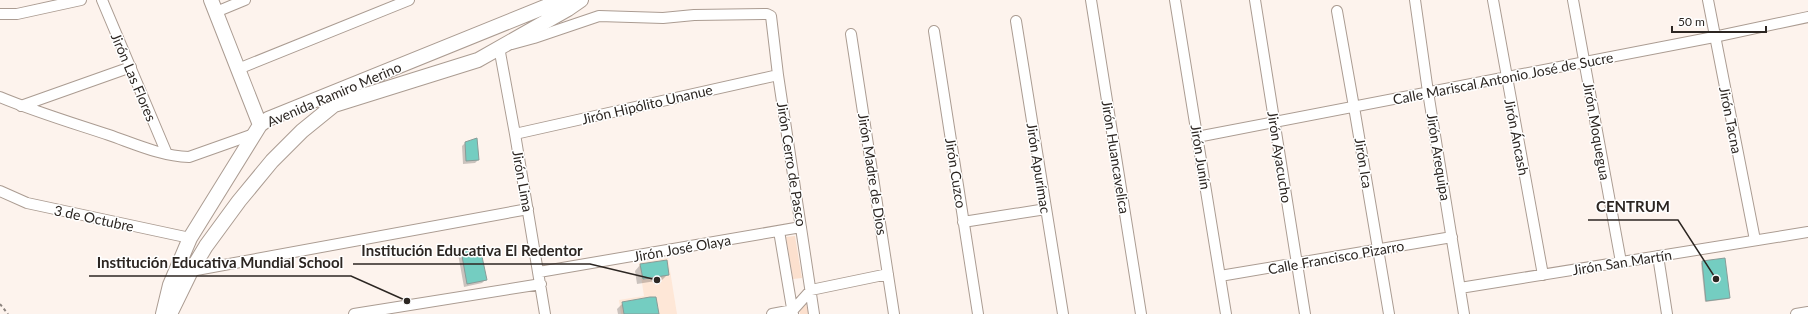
<svg xmlns="http://www.w3.org/2000/svg" width="1808" height="314" viewBox="0 0 1808 314" font-family="Lato,sans-serif">
	<rect width="100%" height="100%" fill="#fdf3ed"/>
	<!-- built -->
	<path fill="#fee7d7" d="M 668,258 L 677,314 L 621,314 L 619,300 L 644,296 L 639,263 Z"/>
	<!-- green -->
	<path fill="#fce0ce" d="M 795,236 L 802,278 L 793,279 L 786,237 Z
		M 803,303 L 806,304 L 809,314 L 800,314 L 799,306 Z"/>
	<!-- shadow -->
	<path fill="#0003" d="M 465,143 L 478,160 L 475,163 L 463,164 L 462,146 Z
		M 461,251 L 485,280 L 482,283 L 464,287 L 458,254 Z
		M 1702,262 L 1729,298 L 1728,299 L 1705,302 L 1701,263 Z
		M 640,265 L 668,274 L 662,280 L 637,284 L 635,271 Z
		M 623,303 L 657,314 L 618,314 L 617,309 Z"/>
	<!-- building -->
	<path fill="#74cdc1" stroke="#889c98" d="M 477,138 L 479,160 L 466,161 L 465,142 Z
		M 480,247 L 487,280 L 467,284 L 461,250 Z
		M 1725,258 L 1730,298 L 1706,301 L 1702,261 Z
		M 667,260 L 669,275 L 643,279 L 640,264 Z
		M 650,297 L 656,297 L 659,314 L 624,314 L 622,302 Z"/>
	<g fill="none" stroke-linecap="round" stroke-linejoin="round">
		<defs>
			<path id="street" d="M 102,0 L 167,154
				M 1091,0 L 1141,314
				M 1175,0 L 1226,314
				M 1255,0 L 1305,314
				M 1415,0 L 1428,92 L 1464,314
				M 1493,0 L 1543,275
				M 1573,0 L 1621,262
				M 1708,0 L 1755,240
				M 1337,11 L 1354,107 L 1389,314
				M 216,12 L 245,0
				M 0,14 L 17,14 L 81,0
				M 1016,21 L 1063,314
				M 934,31 L 978,314
				M 851,34 L 894,314
				M 512,44 L 534,38 L 599,16 L 663,18 L 694,15 L 767,14 L 771,16 L 778,75 L 814,314
				M 499,47 L 515,134 L 545,314
				M 238,69 L 409,0
				M 0,97 C 36,112 73,123 109,135 C 135,144 161,156 189,157 L 254,134
				M 21,106 L 131,67
				M 515,134 L 778,75
				M 1197,137 L 1714,37 L 1808,17
				M 0,191 L 27,203 L 190,238
				M 963,222 L 1046,209
				M 779,231 L 793,314
				M 1658,256 L 1667,314
				M 191,271 L 528,209
				M 539,272 L 801,227
				M 1220,276 L 1452,237
				M 1460,288 L 1808,232
				M 354,314 L 541,284
				M 772,314 L 793,310 L 811,290 L 888,274
				M 1796,314 L 1808,312"/>
			<path id="secondary" d="M 211,0 L 260,125
				M 163,314 L 170,285 L 190,238 L 260,125 L 268,119 L 562,0
				M 170,314 L 191,271 L 206,246 L 239,201 L 272,161 L 302,131 L 334,105 L 478,60 L 568,9 L 581,0"/>
		</defs>
		<!-- street casing -->
		<use href="#street" stroke="#ab9c92" stroke-width="12"/>
		<!-- secondary casing -->
		<use href="#secondary" stroke="#ab9c92" stroke-width="16"/>
		<!-- path -->
		<path stroke="#8b837e" stroke-width="2" stroke-dasharray="3 3" stroke-linecap="butt" d="M 0,304 L 8,314"/>
		<!-- street -->
		<use href="#street" stroke="#fff" stroke-width="10"/>
		<!-- secondary -->
		<use href="#secondary" stroke="#fff" stroke-width="14"/>
	</g>
	<g text-anchor="middle" dominant-baseline="central" stroke-width="3" stroke-linejoin="round" paint-order="stroke">
		<!-- street labels -->
		<g font-size="14" fill="#2c2622" stroke="#fff">
			<text transform="translate(134 77) rotate(67)">Jirón Las Flores</text>
			<text transform="translate(1503 78) rotate(-11)">Calle Mariscal Antonio José de Sucre</text>
			<text transform="translate(334 94) rotate(-23)">Avenida Ramiro Merino</text>
			<text transform="translate(647 104) rotate(-13)">Jirón Hipólito Unanue</text>
			<text transform="translate(1731 120) rotate(79)">Jirón Tacna</text>
			<text transform="translate(1597 131) rotate(80)">Jirón Moquegua</text>
			<text transform="translate(1517 137) rotate(79)">Jirón Áncash</text>
			<text transform="translate(1116 157) rotate(81)">Jirón Huancavelica</text>
			<text transform="translate(1201 157) rotate(81)">Jirón Junín</text>
			<text transform="translate(1280 157) rotate(81)">Jirón Ayacucho</text>
			<text transform="translate(1439 157) rotate(81)">Jirón Arequipa</text>
			<text transform="translate(1364 163) rotate(81)">Jirón Ica</text>
			<text transform="translate(792 164) rotate(81)">Jirón Cerro de Pasco</text>
			<text transform="translate(1039 168) rotate(81)">Jirón Apurímac</text>
			<text transform="translate(956 173) rotate(81)">Jirón Cuzco</text>
			<text transform="translate(873 174) rotate(81)">Jirón Madre de Dios</text>
			<text transform="translate(523 181) rotate(80)">Jirón Lima</text>
			<text transform="translate(94 218) rotate(12)">3 de Octubre</text>
			<text transform="translate(682 248) rotate(-10)">Jirón José Olaya</text>
			<text transform="translate(1336 257) rotate(-10)">Calle Francisco Pizarro</text>
			<text transform="translate(1622 262) rotate(-9)">Jirón San Martín</text>
		</g>
	</g>
	<!-- callouts -->
	<path fill="none" stroke="#2c2622" stroke-width="1.5" d="M1716 279L1678 220H1588M657 280L590 264H353M407 301L351 276H89"/>
	<g fill="#2c2622" stroke="#fff" stroke-width="1.5">
		<circle cx="1716" cy="279" r="4"/>
		<circle cx="657" cy="280" r="4"/>
		<circle cx="407" cy="301" r="4"/>
	</g>
	<g font-size="15" text-anchor="middle" font-weight="bold" fill="#2c2622" stroke="#fff" stroke-width="3" stroke-linejoin="round" paint-order="stroke">
		<text x="1633" y="212">CENTRUM</text>
		<text x="472" y="256">Institución Educativa El Redentor</text>
		<text x="220" y="268">Institución Educativa Mundial School</text>
	</g>
	<!-- scale -->
	<path d="M1672 26v6h94v-6" fill="none" stroke="#2c2622" stroke-width="2"/>
	<text x="1678" y="26" font-size="12" fill="#2c2622" stroke="#ffffff" stroke-width="3" paint-order="stroke">50 m</text>
</svg>
